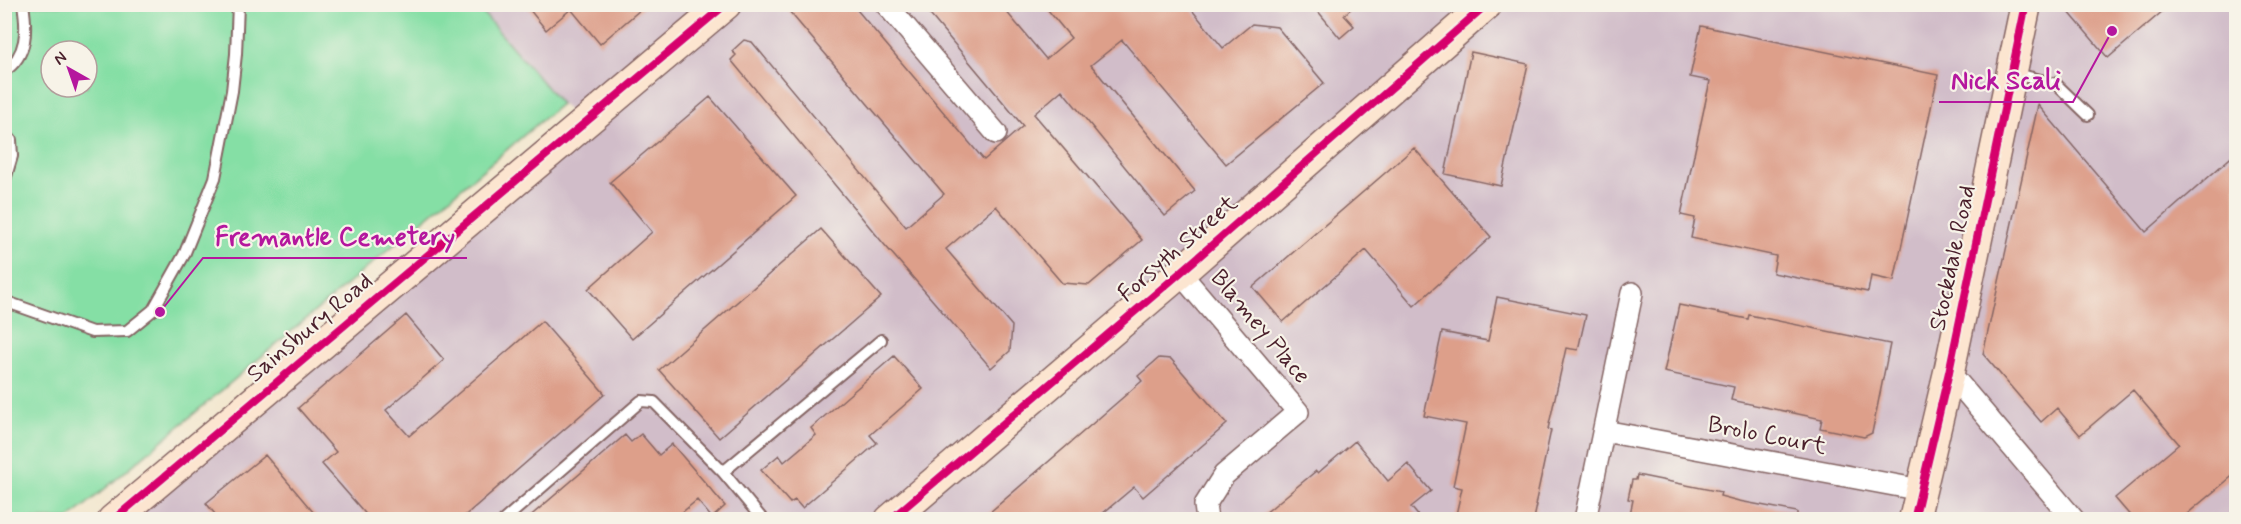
<svg xmlns="http://www.w3.org/2000/svg" width="2241" height="524" viewBox="0 0 2241 524" font-family="Mynerve,sans-serif">
	<rect width="100%" height="100%" fill="#f7f3e8"/>
	<filter id="ink" filterUnits="userSpaceOnUse"><feTurbulence type="fractalNoise" baseFrequency=".0167" numOctaves="2"/><feDisplacementMap in="SourceGraphic" scale="12" xChannelSelector="R" yChannelSelector="G"/><feConvolveMatrix kernelMatrix="1 2 1 2 8 2 1 2 1" color-interpolation-filters="sRGB"/></filter>
	<filter id="wash" filterUnits="userSpaceOnUse"><feTurbulence type="fractalNoise" baseFrequency=".008" numOctaves="4" result="noise"/><feDisplacementMap in="SourceGraphic" scale="24" xChannelSelector="R" yChannelSelector="G"/><feGaussianBlur stdDeviation="1.35" result="paint"/><feColorMatrix in="noise" values="0 0 0 0 0 0 0 0 0 0 0 0 0 0 0 0 0 1.4 0 .05"/><feComposite in="paint" operator="in"/></filter>
	<g filter="url(#wash)">
		<rect width="100%" height="100%" fill="#f3e7cf"/>
		<!-- industrial -->
		<path fill="#d1bdc9" d="M 476,5 L 2236,5 L 2236,519 L 131,520 L 593,128 L 561,104 Z"/>
		<!-- green -->
		<path fill="#85dfa5" stroke="#687f68" stroke-width="1.5" fill-rule="evenodd" d="M 4,5 L 476,5 L 561,104 L 69,519 L 5,519 ZM 51,51 L 87,51 L 87,87 L 51,87 Z"/>
		<g id="blocks">
			<!-- building -->
			<path fill="#dd9f8a" d="M 525,4 L 647,4 L 600,44 L 571,9 L 546,30 Z
				M 783,4 L 852,4 L 984,160 L 1023,126 L 921,4 L 1000,4 L 1046,59 L 1071,38 L 1043,4 L 1187,4 L 1223,48 L 1252,24 L 1277,27 L 1324,83 L 1226,164 L 1122,40 L 1091,65 L 1195,191 L 1165,216 L 1062,90 L 1034,114 L 1142,240 L 1089,285 L 1062,283 L 996,206 L 946,249 L 1012,326 L 1010,351 L 991,368 L 883,243 L 731,60 L 736,55 L 732,51 L 744,40 L 752,42 L 906,227 L 944,194 Z
				M 1312,4 L 1356,4 L 1344,15 L 1354,26 L 1340,38 Z
				M 2062,4 L 2171,4 L 2108,58 Z
				M 1701,26 L 1938,75 L 1894,281 L 1871,276 L 1868,292 L 1773,273 L 1776,256 L 1691,238 L 1695,218 L 1681,215 L 1710,81 L 1690,77 Z
				M 1471,52 L 1528,64 L 1501,186 L 1445,174 Z
				M 710,97 L 796,196 L 632,339 L 588,289 L 652,232 L 610,182 Z
				M 2038,105 L 2146,232 L 2236,153 L 2236,473 L 2181,519 L 2133,519 L 2115,498 L 2179,444 L 2133,390 L 2080,435 L 2057,408 L 2041,422 L 1983,354 Z
				M 1414,148 L 1491,237 L 1414,306 L 1366,250 L 1283,322 L 1253,287 Z
				M 821,229 L 881,297 L 719,438 L 659,370 Z
				M 1497,297 L 1586,315 L 1578,350 L 1566,348 L 1548,429 L 1551,430 L 1535,505 L 1537,505 L 1534,519 L 1455,519 L 1462,488 L 1453,486 L 1466,424 L 1424,416 L 1442,332 L 1488,341 Z
				M 1679,305 L 1748,319 L 1749,315 L 1890,344 L 1872,433 L 1864,437 L 1820,428 L 1822,419 L 1731,400 L 1734,387 L 1664,372 Z
				M 406,315 L 444,360 L 386,410 L 409,436 L 542,321 L 605,394 L 461,519 L 370,519 L 322,464 L 336,452 L 298,408 Z
				M 894,356 L 923,389 L 870,435 L 877,443 L 802,508 L 795,500 L 790,503 L 761,470 L 779,455 L 784,462 L 816,435 L 811,428 Z
				M 1159,358 L 1171,359 L 1227,424 L 1143,497 L 1134,487 L 1096,519 L 982,519 L 1142,381 L 1138,376 Z
				M 641,434 L 659,455 L 672,444 L 725,506 L 712,518 L 697,500 L 674,519 L 527,519 L 625,435 L 631,442 Z
				M 1355,441 L 1388,481 L 1408,464 L 1431,491 L 1411,507 L 1421,519 L 1258,519 L 1316,471 L 1318,473 Z
				M 265,455 L 319,519 L 219,519 L 206,503 Z
				M 1637,475 L 1721,492 L 1720,496 L 1739,501 L 1797,512 L 1797,519 L 1629,519 L 1633,500 L 1628,499 L 1632,480 L 1636,480 Z"/>
		</g>
	</g>
	<g filter="url(#ink)">
		<use href="#blocks" fill-opacity="0" stroke="#856564" stroke-width="1.5"/>
		<g fill="none" stroke-linecap="round" stroke-linejoin="round">
			<defs>
				<path id="lane" d="M 4,71 C 28,56 27,29 23,4
					M 2013,73 L 2056,84 L 2088,115
					M 4,134 L 11,140 L 12,156 L 4,183
					M 4,301 L 92,332 L 127,331 L 153,310 L 184,255 L 215,178 L 232,91 L 236,54 L 238,4
					M 723,472 L 881,340
					M 504,520 L 641,401 L 654,402 L 723,472 L 763,520"/>
				<path id="street" d="M 886,4 L 996,133
					M 1180,273 L 1298,412 L 1224,475 L 1205,505 L 1207,520
					M 1949,372 L 2074,520
					M 1604,431 L 1921,490
					M 1585,520 L 1632,293"/>
				<path id="secondary" d="M 113,520 L 726,4
					M 890,520 L 1180,273 L 1487,4
					M 1914,520 L 1949,372 L 2026,4"/>
			</defs>
			<!-- lane casing -->
			<use href="#lane" stroke="#856564" stroke-width="14"/>
			<!-- street casing -->
			<use href="#street" stroke="#856564" stroke-width="24"/>
			<!-- secondary casing -->
			<use href="#secondary" stroke="#856564" stroke-width="33"/>
			<!-- lane -->
			<use href="#lane" stroke="#fff" stroke-width="10"/>
			<!-- street -->
			<use href="#street" stroke="#fff" stroke-width="21"/>
			<!-- secondary -->
			<use href="#secondary" stroke="#fce5d0" stroke-width="30"/>
			<defs>
				<path id="cycleway" d="M 113,520 L 726,4
					M 890,520 L 1180,273 L 1487,4
					M 1914,520 L 1949,372 L 2026,4"/>
			</defs>
			<!-- cycleway casing -->
			<use href="#cycleway" stroke="#f7f3e8" stroke-width="11"/>
			<!-- cycleway -->
			<use href="#cycleway" stroke="#d6006c" stroke-width="8"/>
		</g>
	</g>
	<g text-anchor="middle" dominant-baseline="central" stroke-width="4.5" stroke-linejoin="round" paint-order="stroke">
		<!-- street labels -->
		<g font-size="24" fill="#4a1f2b" stroke="#f7f3e8">
			<text transform="translate(1178 249) rotate(-41)">Forsyth Street</text>
			<text transform="translate(1953 258) rotate(-78)">Stockdale Road</text>
			<text transform="translate(1260 327) rotate(50)">Blamey Place</text>
			<text transform="translate(310 328) rotate(-40)">Sainsbury Road</text>
			<text transform="translate(1767 436) rotate(11)">Brolo Court</text>
		</g>
	</g>
	<!-- callouts -->
	<path fill="none" stroke="#b5179e" stroke-width="2" d="M2112 31L2073 102H1939M160 312L203 258H467"/>
	<g fill="#b5179e" stroke="#f7f3e8" stroke-width="2">
		<circle cx="2112" cy="31" r="6"/>
		<circle cx="160" cy="312" r="6"/>
	</g>
	<g font-size="26" text-anchor="middle" font-weight="bold" fill="#b5179e" stroke="#f7f3e8" stroke-width="4.5" stroke-linejoin="round" paint-order="stroke">
		<text x="2006" y="89">Nick Scali</text>
		<text x="335" y="245">Fremantle Cemetery</text>
	</g>
	<!-- margin -->
	<rect width="2241" height="524" fill="none" stroke="#f7f3e8" stroke-width="24"/>
	<!-- north arrow -->
	<g transform="translate(69 69) rotate(320)"><circle r="28" fill="#f7f3e8" stroke="#b29e9c" stroke-width="1.5"/>
	<path d="M0-4.5L10 22L0 15L-10 22Z" fill="#b5179e"/>
	<text y="-9" font-size="16" font-weight="bold" text-anchor="middle" fill="#4a1f2b">N</text>
	</g>
</svg>
